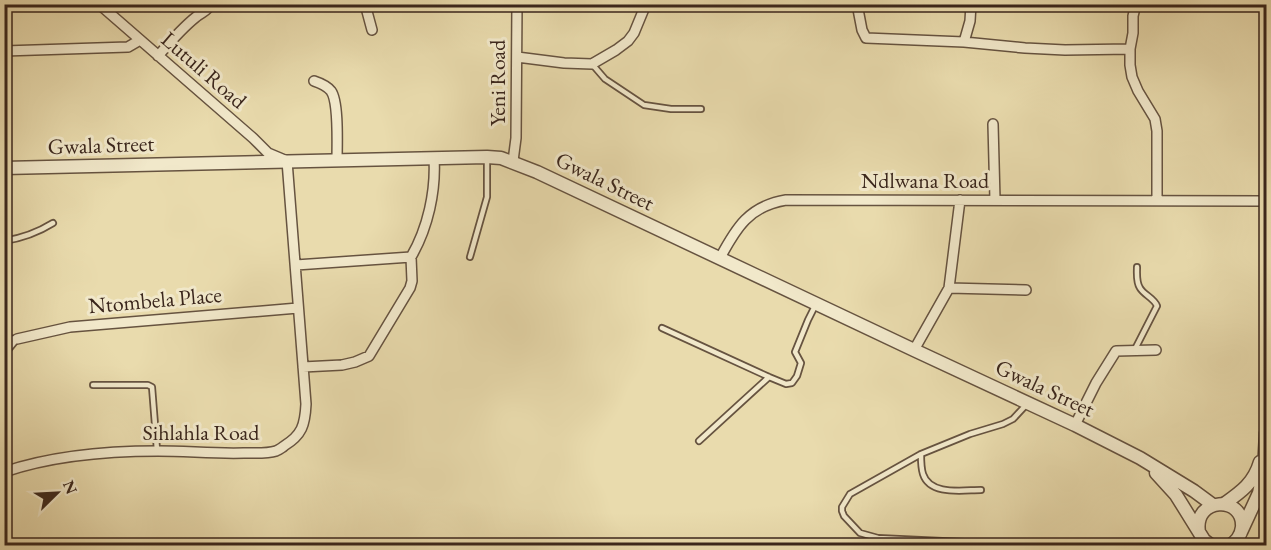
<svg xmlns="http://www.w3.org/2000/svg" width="1271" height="550" viewBox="0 0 1271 550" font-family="'EB Garamond',serif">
	<rect width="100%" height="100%" fill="#e9dbad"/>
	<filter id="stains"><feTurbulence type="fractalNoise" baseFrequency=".00333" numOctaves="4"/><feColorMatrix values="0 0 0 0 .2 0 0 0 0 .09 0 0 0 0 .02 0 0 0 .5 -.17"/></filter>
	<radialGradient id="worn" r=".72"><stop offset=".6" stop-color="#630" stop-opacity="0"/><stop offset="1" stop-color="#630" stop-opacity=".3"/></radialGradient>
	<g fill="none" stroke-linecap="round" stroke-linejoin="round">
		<defs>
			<path id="service" d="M 592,64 L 605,79 L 644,105 L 671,109 L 701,109
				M 4,241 C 23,238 37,233 53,223
				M 470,257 L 487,197 L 487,159
				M 662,328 L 769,377 L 786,384 L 792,383 L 797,376 L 801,363 L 795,352 L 808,320 L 816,304
				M 4,338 L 17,339
				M 1134,351 L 1157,306 C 1154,298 1144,295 1140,288 C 1136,282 1137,274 1137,267
				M 4,355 L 17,339
				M 93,385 L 148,385 L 152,387 L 157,450
				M 699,441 L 769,377
				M 921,454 C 921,460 921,468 923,474 C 930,496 963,490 981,490
				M 964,542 L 878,538 L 860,533 L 844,516 L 842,511 L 842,507 L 850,494 L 921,454 L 970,434 L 1003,424 L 1013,419 L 1026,405"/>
			<path id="minor" d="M 365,4 L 372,30
				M 857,4 L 862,30 L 866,38 L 964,42 L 1025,48 L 1065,50 L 1130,49
				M 1136,4 L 1133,16 L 1133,33 L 1130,49 L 1130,65 L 1132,77 L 1138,91 L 1155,119 L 1157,131 L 1157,200
				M 964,42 L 970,21 L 971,4
				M 4,51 L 128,47 L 140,40
				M 158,56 C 170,42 182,28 196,17 C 202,12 208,11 211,4
				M 517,57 L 564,63 L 592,64 L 616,50 L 628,41 L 634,33 L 646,4
				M 314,81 C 320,83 327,86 331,91 C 339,102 337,145 337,160
				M 993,124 L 995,200
				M 513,161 L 516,138 L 517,4
				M 720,258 C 736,228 749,206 786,200 L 1266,201
				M 296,265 L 411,257 C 428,228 436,191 434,158
				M 949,288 L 1026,290
				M 17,339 L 70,327 L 298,308
				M 914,350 L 949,288 L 960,200
				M 303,367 L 342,365 L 355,362 L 369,356 L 410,288 L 412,281 L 411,257
				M 1075,425 L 1096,383 L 1116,351 L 1156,350
				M 4,472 C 51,456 108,451 158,451 C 187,451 215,454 244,453 C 254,453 267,454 276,451 C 278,450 283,447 284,446 C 302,435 305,425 306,404 L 287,161 L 268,153 L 253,138 L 99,4"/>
			<path id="tertiary" d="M 4,168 L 487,157 L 501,158 L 537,172 L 914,350 L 1075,425 L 1140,458 L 1194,491 L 1213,505
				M 1156,473 L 1176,495 L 1204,540 L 1212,546
				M 1224,504 C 1241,492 1254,483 1260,462
				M 1199,532 C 1193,497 1244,495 1242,527 C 1241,536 1236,542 1229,546
				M 1241,532 L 1259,493 L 1264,470 L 1266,433"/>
		</defs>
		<!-- service casing -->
		<use href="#service" stroke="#665340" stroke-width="8"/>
		<!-- minor casing -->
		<use href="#minor" stroke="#665340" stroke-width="12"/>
		<!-- tertiary casing -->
		<use href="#tertiary" stroke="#665340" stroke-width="15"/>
		<!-- service -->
		<use href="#service" stroke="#f1e8ca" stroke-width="4.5"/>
		<!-- minor -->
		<use href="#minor" stroke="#f1e8ca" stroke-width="9"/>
		<!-- tertiary -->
		<use href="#tertiary" stroke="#f1e8ca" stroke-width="12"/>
	</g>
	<g text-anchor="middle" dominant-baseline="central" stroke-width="6" stroke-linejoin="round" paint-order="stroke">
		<!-- street labels -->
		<g font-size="22" fill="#3a261c" stroke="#f1e8ca">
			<text transform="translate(204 70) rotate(41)">Lutuli Road</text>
			<text transform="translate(497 83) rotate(-90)">Yeni Road</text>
			<text transform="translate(101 145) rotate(-2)">Gwala Street</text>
			<text x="925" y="180">Ndlwana Road</text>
			<text transform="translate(605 181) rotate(26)">Gwala Street</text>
			<text transform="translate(155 300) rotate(-5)">Ntombela Place</text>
			<text transform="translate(1045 388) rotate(25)">Gwala Street</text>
			<text x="201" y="432">Sihlahla Road</text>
		</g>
	</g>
	<!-- margin -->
	<rect width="1271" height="550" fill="none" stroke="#e9dbad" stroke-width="24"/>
	<rect x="6" y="6" width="1259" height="538" fill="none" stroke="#3a261c" stroke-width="3"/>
	<rect x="12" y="12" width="1247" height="526" fill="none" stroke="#3a261c" stroke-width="1.5"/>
	<!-- north arrow -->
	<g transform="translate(57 493) rotate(66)" stroke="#f1e8ca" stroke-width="4.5" paint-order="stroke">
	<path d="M0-4.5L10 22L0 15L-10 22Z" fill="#3a261c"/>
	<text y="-9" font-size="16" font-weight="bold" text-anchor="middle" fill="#3a261c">N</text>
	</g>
	<rect width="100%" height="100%" filter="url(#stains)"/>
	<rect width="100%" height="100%" fill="url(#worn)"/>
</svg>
